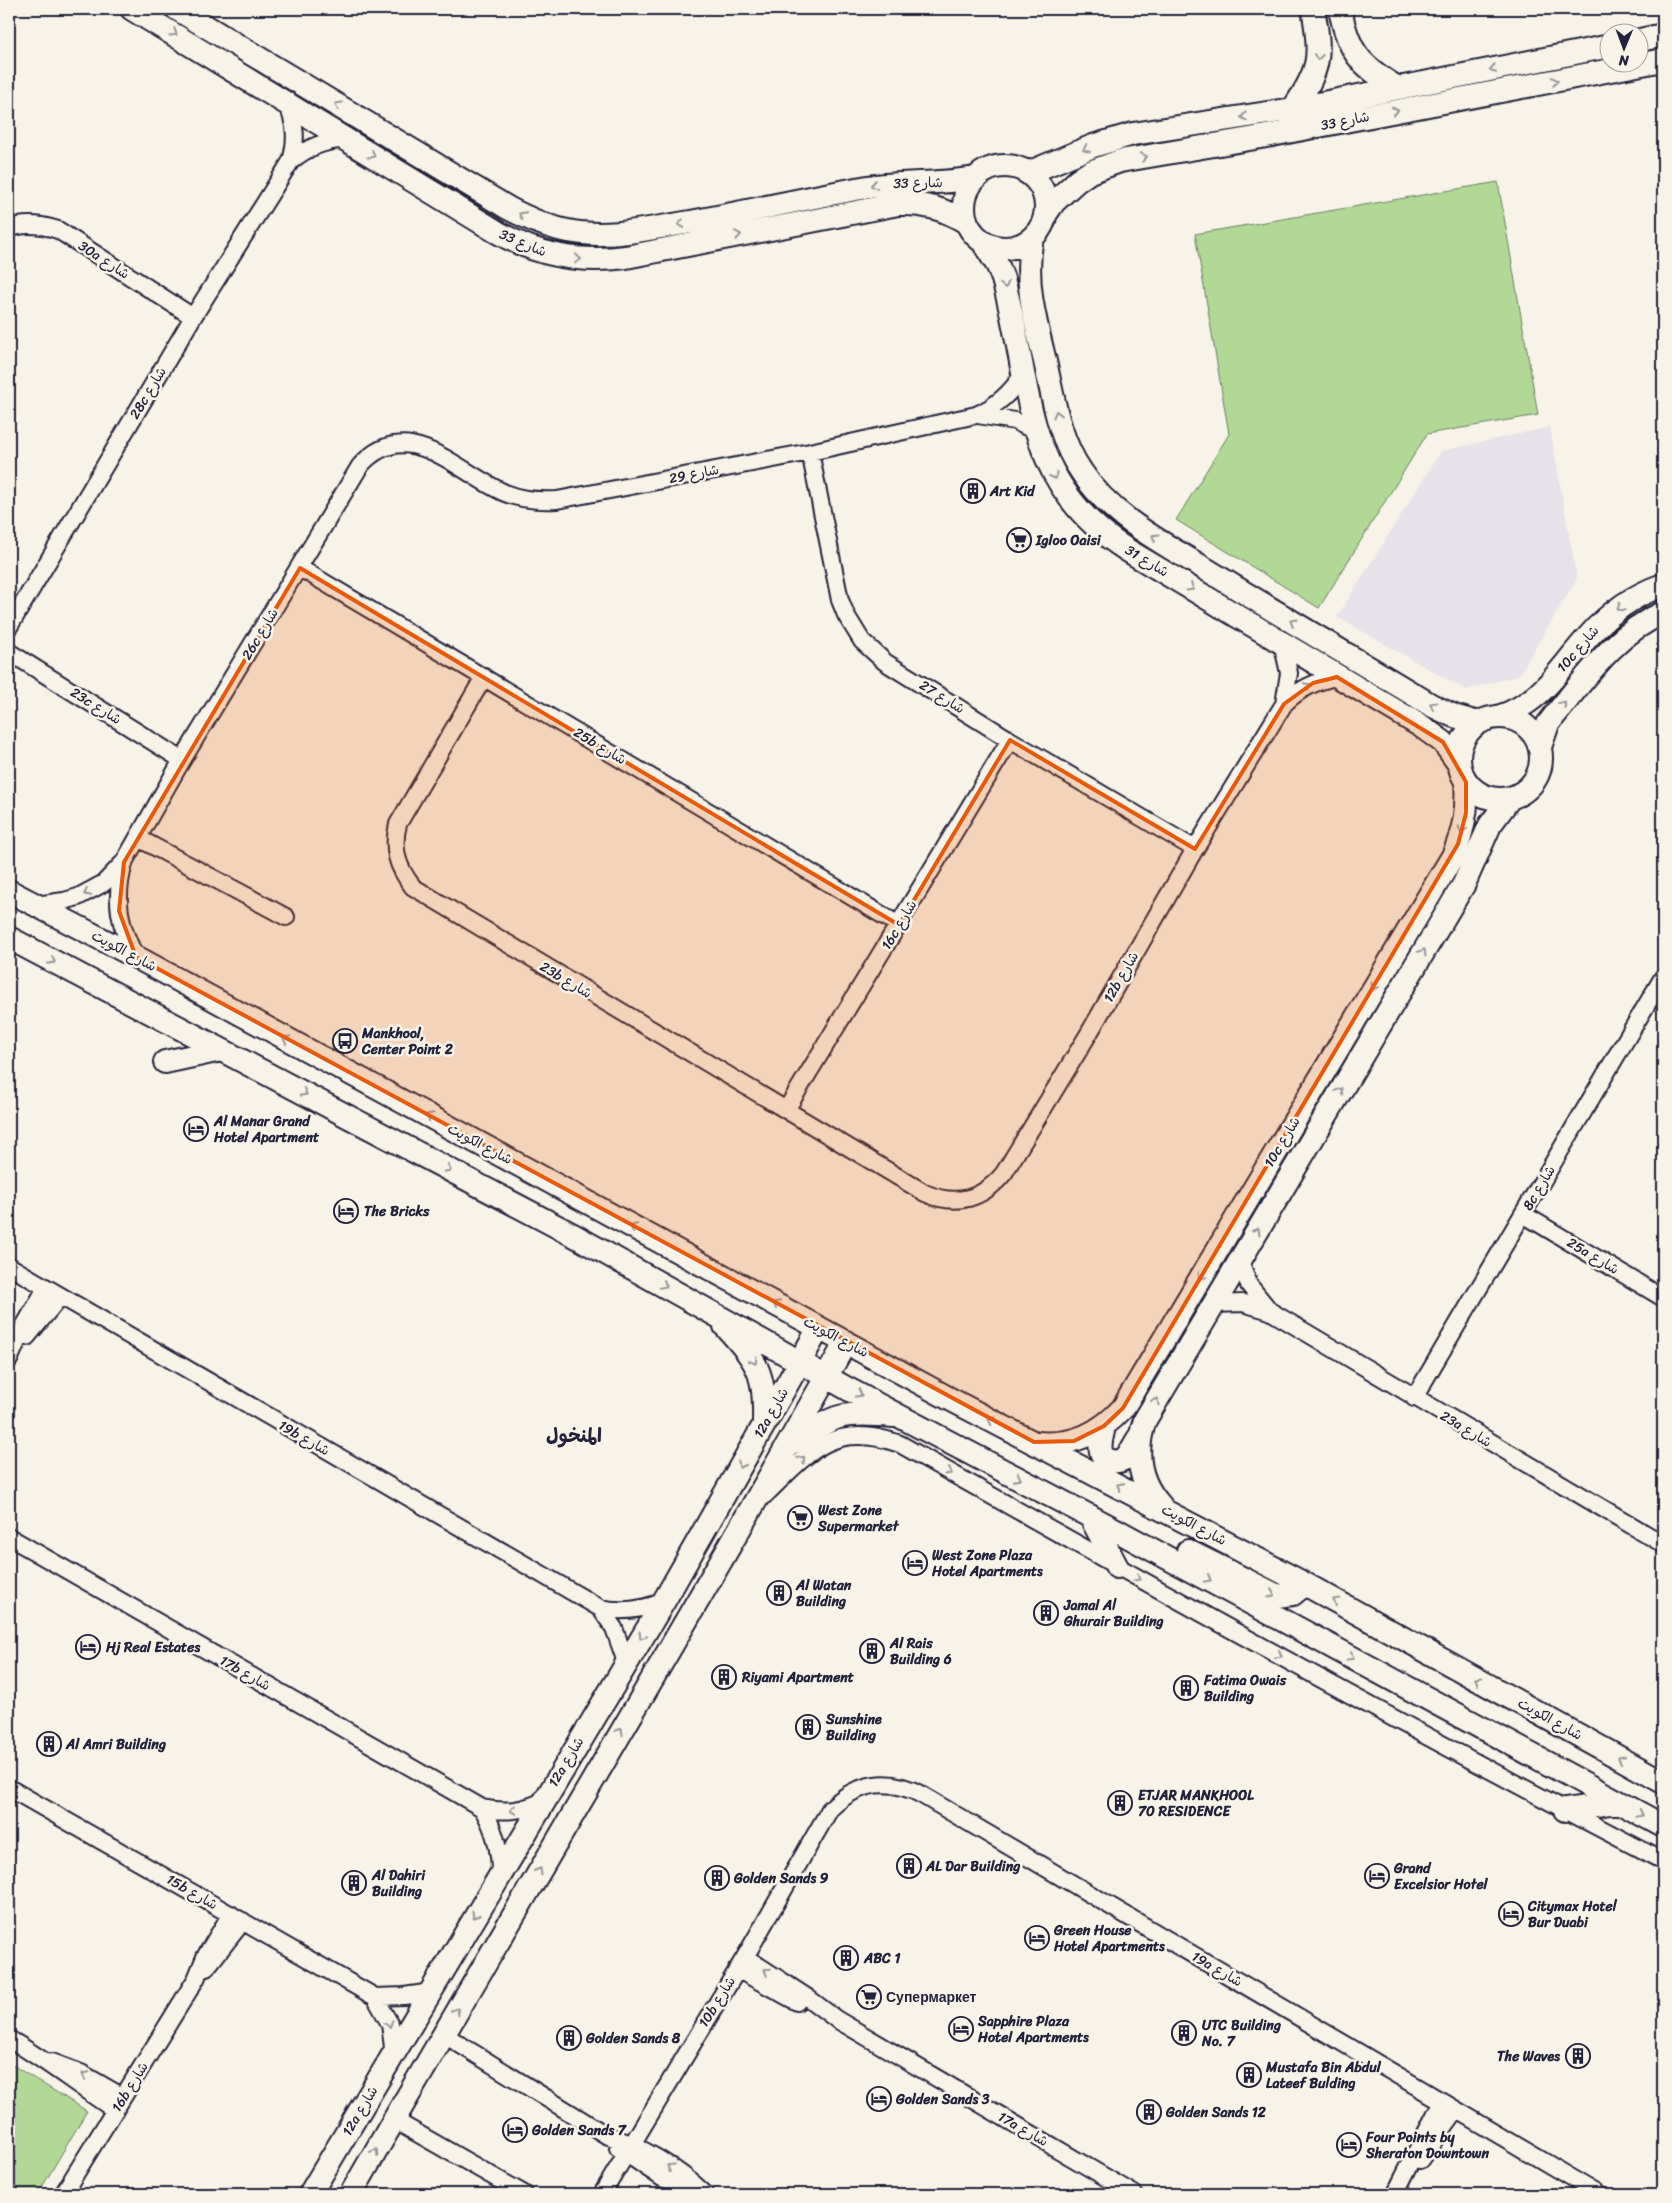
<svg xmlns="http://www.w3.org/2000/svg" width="1672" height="2203" viewBox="0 0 1672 2203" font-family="Sriracha,'Playpen Sans Arabic',sans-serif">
	<rect width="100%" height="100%" fill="#f7f3e8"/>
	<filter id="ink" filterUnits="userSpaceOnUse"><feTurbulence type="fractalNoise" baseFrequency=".02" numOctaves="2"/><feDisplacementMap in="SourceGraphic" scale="10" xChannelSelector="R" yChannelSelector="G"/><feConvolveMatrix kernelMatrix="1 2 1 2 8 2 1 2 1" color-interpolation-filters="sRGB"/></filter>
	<g filter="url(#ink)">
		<!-- built -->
		<path fill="#e7e2e9" d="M 1550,427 L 1577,579 L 1519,675 L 1466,690 L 1337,617 L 1441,451 Z"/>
		<!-- green -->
		<path fill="#b1d894" stroke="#6a7d68" d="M 1498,182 L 1538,415 L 1427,434 L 1319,608 L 1176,520 L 1229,434 L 1195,234 Z
			M 9,2063 L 87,2111 L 38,2194 L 9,2194 Z"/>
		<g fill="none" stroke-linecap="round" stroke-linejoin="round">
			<defs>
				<path id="street" d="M 291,161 C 308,147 324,141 346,139
					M 9,229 C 25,222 42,225 58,230 L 193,317
					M 978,415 L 1015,421 L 1037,432
					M 810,452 L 840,600 L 846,615 L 862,641 L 885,662 L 1010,740 L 1195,849
					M 300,568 L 899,925
					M 9,627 L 193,317 L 291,161 C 297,141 296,124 287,104
					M 1282,642 L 1289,673 L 1284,704
					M 9,652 L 182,760
					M 484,677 L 398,824 C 392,849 397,867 413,887 L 925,1193 C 956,1207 983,1199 1004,1173 L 1088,1035 L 1195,849 L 1284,704 C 1299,689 1315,681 1337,677
					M 138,838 L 286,917
					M 124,864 C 114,898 119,927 136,957
					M 36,905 L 64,901 L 78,897 L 104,883 L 124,862 L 178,767 L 360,466 C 407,412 458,473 505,493 C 522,500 539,501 557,500 L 810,452 L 976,415 C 997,406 1011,393 1023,374
					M 786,1110 L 1010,740
					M 1523,1214 L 1663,1298
					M 1240,1260 L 1249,1285 L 1270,1311
					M 9,1266 L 600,1608 C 623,1613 643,1610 664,1601
					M 1213,1304 L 1243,1303 L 1270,1311 L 1663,1544
					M 27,1337 L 60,1297
					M 9,1360 L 23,1328 L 46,1288
					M 1414,1398 L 1663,977
					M 765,1495 C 809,1452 833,1420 900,1444 C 1152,1587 1406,1728 1663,1861
					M 9,1537 L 482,1808 C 505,1813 523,1811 543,1801
					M 600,1608 L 614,1628 L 626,1662
					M 9,1788 L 375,1997 L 404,1996 L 432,1992
					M 482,1808 C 495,1829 500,1849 500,1873
					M 745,1957 L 808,1998 L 836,2019 L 1134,2194
					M 206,1968 L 243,1921
					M 737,1969 L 797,2002
					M 375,1997 L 390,2024 L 394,2055
					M 443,2034 L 606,2135 C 641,2146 678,2168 705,2194
					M 9,2039 C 46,2060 79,2087 115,2110
					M 52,2062 L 81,2073 L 123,2097
					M 394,2120 L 524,2194
					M 618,2148 L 662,2178 L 696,2193
					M 1420,2160 L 1456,2110
					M 63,2194 L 196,1979 L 205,1957 L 231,1914
					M 602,2194 L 745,1957 L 830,1809 C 857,1782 889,1777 922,1795 L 1599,2194
					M 1395,2194 L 1442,2101"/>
				<path id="secondary" d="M 132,9 L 497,232 C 539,256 579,263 626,257 L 898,204 C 924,203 944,209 966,222
					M 177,9 L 508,208 C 527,218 546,227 568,231 C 603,238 638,231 673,225 C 736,215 799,199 862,188 C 900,181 937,185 975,178
					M 1340,9 C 1348,51 1360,66 1398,88
					M 1640,40 L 1663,35
					M 1293,109 C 1320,70 1322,56 1313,9
					M964 207a41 41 0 1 1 82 0a41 41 0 1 1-82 0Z
					M 1028,173 L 1093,146 L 1133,134 L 1293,109 L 1610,46
					M 1045,215 L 1054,202 L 1077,181 L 1090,172 L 1120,161 L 1261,137 L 1663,60
					M 1032,238 C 1024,279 1034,317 1044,357 C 1053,395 1058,438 1081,471 C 1113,520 1169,546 1217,576 C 1288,620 1360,662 1431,705 L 1454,716 L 1478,723
					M 983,242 L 998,266 L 1003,279 C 1033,386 1020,482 1127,550 L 1421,726 L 1443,742 L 1459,764
					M1459 758a41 41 0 1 1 82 0a41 41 0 1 1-82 0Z
					M 1498,717 C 1542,703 1559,669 1588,637 C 1608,614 1634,595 1663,585
					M 1540,747 L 1548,724 L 1555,715 C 1587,676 1616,633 1663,613
					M 9,891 L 136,957 L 948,1398 L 1305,1584 L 1663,1782
					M 9,938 L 575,1236 L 848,1389 L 1116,1530 L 1663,1826
					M 165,1062 L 221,1050
					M 725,1326 C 759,1364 765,1372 764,1424
					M 1104,1426 C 1102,1439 1094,1457 1112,1461 C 1116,1462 1120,1461 1124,1459 C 1131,1454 1135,1442 1140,1436
					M 1037,1443 C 1073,1446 1099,1434 1123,1408 L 1453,856 C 1464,831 1468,809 1466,782
					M 791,1444 C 836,1415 839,1411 893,1416
					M 1161,1506 C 1138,1481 1134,1452 1145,1420 L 1464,884 L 1490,825 L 1510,798
					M 1090,1516 L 1117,1567
					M 1188,1551 L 1278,1596 L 1293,1594 L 1305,1584
					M 1565,1810 L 1617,1802
					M 310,2194 L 664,1601 L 819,1328
					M 351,2194 C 515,1910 685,1629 846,1342"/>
			</defs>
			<!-- street casing -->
			<use href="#street" stroke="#22223b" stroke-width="20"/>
			<!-- secondary casing -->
			<use href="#secondary" stroke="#22223b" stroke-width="26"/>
			<!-- street -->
			<use href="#street" stroke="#f7f3e8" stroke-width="16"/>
			<!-- secondary -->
			<use href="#secondary" stroke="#f7f3e8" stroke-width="22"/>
		</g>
		<!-- one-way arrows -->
		<defs><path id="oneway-chevron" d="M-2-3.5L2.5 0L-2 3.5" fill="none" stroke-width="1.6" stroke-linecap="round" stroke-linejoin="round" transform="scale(1.25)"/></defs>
		<g stroke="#97959a">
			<use href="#oneway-chevron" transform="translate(174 33) rotate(32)"/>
			<use href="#oneway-chevron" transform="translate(1318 57) rotate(97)"/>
			<use href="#oneway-chevron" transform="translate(1493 69) rotate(169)"/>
			<use href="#oneway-chevron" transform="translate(1555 81) rotate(-11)"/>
			<use href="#oneway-chevron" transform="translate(338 105) rotate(-149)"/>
			<use href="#oneway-chevron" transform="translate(1395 111) rotate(-11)"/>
			<use href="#oneway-chevron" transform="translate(1244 117) rotate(171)"/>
			<use href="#oneway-chevron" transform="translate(1086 149) rotate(156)"/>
			<use href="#oneway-chevron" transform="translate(372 155) rotate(32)"/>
			<use href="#oneway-chevron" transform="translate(1144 157) rotate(-10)"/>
			<use href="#oneway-chevron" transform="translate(874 185) rotate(170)"/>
			<use href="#oneway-chevron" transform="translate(522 215) rotate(-153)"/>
			<use href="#oneway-chevron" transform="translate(681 224) rotate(171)"/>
			<use href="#oneway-chevron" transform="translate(738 235) rotate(-11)"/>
			<use href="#oneway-chevron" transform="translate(578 259) rotate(5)"/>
			<use href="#oneway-chevron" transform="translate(1005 285) rotate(74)"/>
			<use href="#oneway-chevron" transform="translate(1057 414) rotate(-104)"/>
			<use href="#oneway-chevron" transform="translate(1054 476) rotate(61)"/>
			<use href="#oneway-chevron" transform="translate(1155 537) rotate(-148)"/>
			<use href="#oneway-chevron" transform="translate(1191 588) rotate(31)"/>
			<use href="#oneway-chevron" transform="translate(1620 608) rotate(145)"/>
			<use href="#oneway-chevron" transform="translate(1293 622) rotate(-149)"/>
			<use href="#oneway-chevron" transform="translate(1308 686) rotate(-27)"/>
			<use href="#oneway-chevron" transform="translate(1563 704) rotate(-50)"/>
			<use href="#oneway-chevron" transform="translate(1433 705) rotate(-151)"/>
			<use href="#oneway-chevron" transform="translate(1462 830) rotate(106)"/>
			<use href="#oneway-chevron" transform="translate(87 893) rotate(152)"/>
			<use href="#oneway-chevron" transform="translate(1423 952) rotate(-59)"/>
			<use href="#oneway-chevron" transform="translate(52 961) rotate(28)"/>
			<use href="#oneway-chevron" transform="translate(1374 987) rotate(121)"/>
			<use href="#oneway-chevron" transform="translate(286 1039) rotate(-152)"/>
			<use href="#oneway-chevron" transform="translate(1340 1091) rotate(-59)"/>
			<use href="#oneway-chevron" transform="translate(304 1093) rotate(28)"/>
			<use href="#oneway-chevron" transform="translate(429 1116) rotate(-152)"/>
			<use href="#oneway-chevron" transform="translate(448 1169) rotate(28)"/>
			<use href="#oneway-chevron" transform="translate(633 1227) rotate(-152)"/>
			<use href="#oneway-chevron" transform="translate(1257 1231) rotate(-59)"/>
			<use href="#oneway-chevron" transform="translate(1201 1277) rotate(121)"/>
			<use href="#oneway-chevron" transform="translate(664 1285) rotate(29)"/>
			<use href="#oneway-chevron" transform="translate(776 1304) rotate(-152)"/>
			<use href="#oneway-chevron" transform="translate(754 1361) rotate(59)"/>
			<use href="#oneway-chevron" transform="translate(859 1394) rotate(27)"/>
			<use href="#oneway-chevron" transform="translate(1156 1401) rotate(-60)"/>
			<use href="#oneway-chevron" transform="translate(991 1420) rotate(-153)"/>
			<use href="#oneway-chevron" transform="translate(802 1459) rotate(-45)"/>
			<use href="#oneway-chevron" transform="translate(741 1465) rotate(120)"/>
			<use href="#oneway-chevron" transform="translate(949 1472) rotate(30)"/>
			<use href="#oneway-chevron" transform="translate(1018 1478) rotate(28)"/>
			<use href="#oneway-chevron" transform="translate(1120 1486) rotate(-153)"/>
			<use href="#oneway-chevron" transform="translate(1137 1578) rotate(29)"/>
			<use href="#oneway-chevron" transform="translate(1208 1579) rotate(29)"/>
			<use href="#oneway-chevron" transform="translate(1272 1594) rotate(18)"/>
			<use href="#oneway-chevron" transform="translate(1336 1601) rotate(-151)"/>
			<use href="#oneway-chevron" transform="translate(642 1636) rotate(122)"/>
			<use href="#oneway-chevron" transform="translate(1279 1655) rotate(29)"/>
			<use href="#oneway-chevron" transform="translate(1351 1657) rotate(29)"/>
			<use href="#oneway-chevron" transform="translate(1478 1680) rotate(-151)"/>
			<use href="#oneway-chevron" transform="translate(620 1731) rotate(-60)"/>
			<use href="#oneway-chevron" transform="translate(1621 1759) rotate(-151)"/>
			<use href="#oneway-chevron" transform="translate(513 1810) rotate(173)"/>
			<use href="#oneway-chevron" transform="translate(1640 1814) rotate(28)"/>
			<use href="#oneway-chevron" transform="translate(539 1871) rotate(-60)"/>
			<use href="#oneway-chevron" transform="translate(475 1915) rotate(120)"/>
			<use href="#oneway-chevron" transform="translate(767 1971) rotate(-147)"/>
			<use href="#oneway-chevron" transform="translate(456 2011) rotate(-59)"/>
			<use href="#oneway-chevron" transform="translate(389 2024) rotate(72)"/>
			<use href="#oneway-chevron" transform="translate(85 2075) rotate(-152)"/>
			<use href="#oneway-chevron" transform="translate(375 2152) rotate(-60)"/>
			<use href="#oneway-chevron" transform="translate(670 2167) rotate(-148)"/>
		</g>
	</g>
	<!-- marked area -->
	<path fill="#e8590c" fill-opacity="0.2" stroke="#e8590c" stroke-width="4" stroke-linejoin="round" d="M 300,568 L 899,925 L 1010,740 L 1195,849 L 1284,704 L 1313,683 L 1337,677 L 1443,742 L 1466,782 L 1466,813 L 1458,844 L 1123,1408 L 1104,1426 L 1074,1441 L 1034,1442 L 136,957 L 119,911 L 124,862 Z"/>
	<!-- icons -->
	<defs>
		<symbol id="building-ring" viewBox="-11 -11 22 22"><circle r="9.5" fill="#f7f3e8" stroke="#22223b" stroke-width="1.5"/><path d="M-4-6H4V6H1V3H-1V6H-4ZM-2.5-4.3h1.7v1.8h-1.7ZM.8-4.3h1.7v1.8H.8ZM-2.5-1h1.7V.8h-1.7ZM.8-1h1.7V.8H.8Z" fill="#22223b"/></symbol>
		<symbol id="supermarket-ring" viewBox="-11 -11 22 22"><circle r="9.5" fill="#f7f3e8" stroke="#22223b" stroke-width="1.5"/><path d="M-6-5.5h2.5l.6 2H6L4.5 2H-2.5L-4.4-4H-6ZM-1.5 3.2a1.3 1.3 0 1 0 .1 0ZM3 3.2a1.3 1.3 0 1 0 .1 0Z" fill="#22223b"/></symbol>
		<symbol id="bus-ring" viewBox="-11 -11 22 22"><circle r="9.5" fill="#f7f3e8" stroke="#22223b" stroke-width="1.5"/><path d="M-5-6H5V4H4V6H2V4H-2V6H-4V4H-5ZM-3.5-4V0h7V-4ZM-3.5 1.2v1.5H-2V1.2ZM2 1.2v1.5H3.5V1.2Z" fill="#22223b"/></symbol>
		<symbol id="hotel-ring" viewBox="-11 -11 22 22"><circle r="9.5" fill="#f7f3e8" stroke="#22223b" stroke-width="1.5"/><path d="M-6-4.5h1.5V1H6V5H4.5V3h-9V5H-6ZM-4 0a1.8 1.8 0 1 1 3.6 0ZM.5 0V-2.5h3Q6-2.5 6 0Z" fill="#22223b"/></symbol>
	</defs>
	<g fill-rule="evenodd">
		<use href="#building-ring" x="959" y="477" width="28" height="28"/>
		<use href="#supermarket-ring" x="1005" y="526" width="28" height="28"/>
		<use href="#bus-ring" x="331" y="1027" width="28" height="28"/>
		<use href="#hotel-ring" x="182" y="1115" width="28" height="28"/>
		<use href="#hotel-ring" x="332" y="1197" width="28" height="28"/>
		<use href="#supermarket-ring" x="786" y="1504" width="28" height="28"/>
		<use href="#hotel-ring" x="901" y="1549" width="28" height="28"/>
		<use href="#building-ring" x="765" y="1579" width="28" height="28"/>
		<use href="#building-ring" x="1032" y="1599" width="28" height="28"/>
		<use href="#hotel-ring" x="74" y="1633" width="28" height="28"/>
		<use href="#building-ring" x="858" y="1637" width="28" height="28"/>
		<use href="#building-ring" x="710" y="1663" width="28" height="28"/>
		<use href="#building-ring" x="1172" y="1674" width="28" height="28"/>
		<use href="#building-ring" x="794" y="1713" width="28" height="28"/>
		<use href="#building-ring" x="35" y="1730" width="28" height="28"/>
		<use href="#building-ring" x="1106" y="1789" width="28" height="28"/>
		<use href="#building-ring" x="895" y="1852" width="28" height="28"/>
		<use href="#hotel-ring" x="1363" y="1862" width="28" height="28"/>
		<use href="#building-ring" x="703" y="1864" width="28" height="28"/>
		<use href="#building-ring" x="340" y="1869" width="28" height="28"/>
		<use href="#hotel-ring" x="1497" y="1900" width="28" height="28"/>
		<use href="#hotel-ring" x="1023" y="1924" width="28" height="28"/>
		<use href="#building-ring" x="832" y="1944" width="28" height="28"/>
		<use href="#supermarket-ring" x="855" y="1983" width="28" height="28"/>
		<use href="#hotel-ring" x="947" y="2015" width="28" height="28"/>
		<use href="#building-ring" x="1170" y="2019" width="28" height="28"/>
		<use href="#building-ring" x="555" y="2024" width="28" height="28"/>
		<use href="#building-ring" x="1564" y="2042" width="28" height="28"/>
		<use href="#building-ring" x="1235" y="2061" width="28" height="28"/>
		<use href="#hotel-ring" x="865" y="2085" width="28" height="28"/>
		<use href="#building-ring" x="1135" y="2098" width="28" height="28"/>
		<use href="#hotel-ring" x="501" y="2116" width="28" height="28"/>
		<use href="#hotel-ring" x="1335" y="2131" width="28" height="28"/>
	</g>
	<g text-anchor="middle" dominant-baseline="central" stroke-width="5" stroke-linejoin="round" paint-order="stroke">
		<!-- street labels -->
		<g font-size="14" fill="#22223b" stroke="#f7f3e8">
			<text transform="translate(1345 121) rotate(-11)">شارع 33</text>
			<text transform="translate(918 183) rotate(-1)">شارع 33</text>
			<text transform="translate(523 243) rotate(23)">شارع 33</text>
			<text transform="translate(104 260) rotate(33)">30a شارع</text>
			<text transform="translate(148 393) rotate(-59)">28c شارع</text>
			<text transform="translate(694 474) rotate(-11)">شارع 29</text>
			<text transform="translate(1147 561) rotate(31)">شارع 31</text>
			<text transform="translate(260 634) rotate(-59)">26c شارع</text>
			<text transform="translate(1578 649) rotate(-49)">10c شارع</text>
			<text transform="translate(942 697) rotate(32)">شارع 27</text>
			<text transform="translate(96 706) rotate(32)">23c شارع</text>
			<text transform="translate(600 746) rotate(31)">25b شارع</text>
			<text transform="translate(899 925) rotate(-59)">16c شارع</text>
			<text transform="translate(124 951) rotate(28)">شارع الكويت</text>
			<text transform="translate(1121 977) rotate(-60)">12b شارع</text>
			<text transform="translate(566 980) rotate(31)">23b شارع</text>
			<text transform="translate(1282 1142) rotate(-59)">10c شارع</text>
			<text transform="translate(480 1144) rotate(28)">شارع الكويت</text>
			<text transform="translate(1539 1188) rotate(-59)">8c شارع</text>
			<text transform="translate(1593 1256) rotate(31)">25a شارع</text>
			<text transform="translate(836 1337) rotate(28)">شارع الكويت</text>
			<text transform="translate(771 1413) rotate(-60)">12a شارع</text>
			<text transform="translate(1466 1429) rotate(31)">23a شارع</text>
			<text transform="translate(304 1438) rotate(30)">19b شارع</text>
			<text transform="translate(1194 1525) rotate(28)">شارع الكويت</text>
			<text transform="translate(245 1673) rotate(30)">17b شارع</text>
			<text transform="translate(1550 1719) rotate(29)">شارع الكويت</text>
			<text transform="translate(566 1762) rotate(-59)">12a شارع</text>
			<text transform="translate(192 1892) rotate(30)">15b شارع</text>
			<text transform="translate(1217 1969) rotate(30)">19a شارع</text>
			<text transform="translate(717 2002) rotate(-58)">10b شارع</text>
			<text transform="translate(130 2087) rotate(-58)">16b شارع</text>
			<text transform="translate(360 2111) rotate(-59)">12a شارع</text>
			<text transform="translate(1023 2129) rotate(30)">17a شارع</text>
		</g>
		<!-- poi labels -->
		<g font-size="14" font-weight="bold" fill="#22223b" stroke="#f7f3e8" text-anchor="start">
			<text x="990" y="491">Art Kid</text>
			<text x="1036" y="540">Igloo Oaisi</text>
			<text x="362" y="1033">Mankhool,<tspan x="362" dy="16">Center Point 2</tspan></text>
			<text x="214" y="1121">Al Manar Grand<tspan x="214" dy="16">Hotel Apartment</tspan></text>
			<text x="364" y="1211">The Bricks</text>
			<text x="818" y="1510">West Zone<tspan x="818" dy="16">Supermarket</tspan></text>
			<text x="932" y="1555">West Zone Plaza<tspan x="932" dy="16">Hotel Apartments</tspan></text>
			<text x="796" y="1585">Al Watan<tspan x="796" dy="16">Building</tspan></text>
			<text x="1064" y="1605">Jamal Al<tspan x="1064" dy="16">Ghurair Building</tspan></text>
			<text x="890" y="1643">Al Rais<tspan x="890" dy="16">Building 6</tspan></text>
			<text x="106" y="1647">Hj Real Estates</text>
			<text x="742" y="1677">Riyami Apartment</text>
			<text x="1204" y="1680">Fatima Owais<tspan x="1204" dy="16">Building</tspan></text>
			<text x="826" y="1719">Sunshine<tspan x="826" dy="16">Building</tspan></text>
			<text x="66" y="1744">Al Amri Building</text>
			<text x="1138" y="1795">ETJAR MANKHOOL<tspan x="1138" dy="16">70 RESIDENCE</tspan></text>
			<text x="926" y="1866">AL Dar Building</text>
			<text x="1394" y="1868">Grand<tspan x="1394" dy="16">Excelsior Hotel</tspan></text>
			<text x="372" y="1875">Al Dahiri<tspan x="372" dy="16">Building</tspan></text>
			<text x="734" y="1878">Golden Sands 9</text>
			<text x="1528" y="1906">Citymax Hotel<tspan x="1528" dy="16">Bur Duabi</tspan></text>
			<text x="1054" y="1930">Green House<tspan x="1054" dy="16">Hotel Apartments</tspan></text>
			<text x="864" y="1958">ABC 1</text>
			<text x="886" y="1997">Супермаркет</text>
			<text x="978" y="2021">Sapphire Plaza<tspan x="978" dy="16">Hotel Apartments</tspan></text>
			<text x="1202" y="2025">UTC Building<tspan x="1202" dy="16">No. 7</tspan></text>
			<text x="586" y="2038">Golden Sands 8</text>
			<text x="1560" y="2056" text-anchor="end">The Waves</text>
			<text x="1266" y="2067">Mustafa Bin Abdul<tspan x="1266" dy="16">Lateef Bulding</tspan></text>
			<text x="896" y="2099">Golden Sands 3</text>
			<text x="1166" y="2112">Golden Sands 12</text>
			<text x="532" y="2130">Golden Sands 7</text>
			<text x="1366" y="2137">Four Points by<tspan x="1366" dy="16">Sheraton Downtown</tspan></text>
		</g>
		<!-- district labels -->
		<g font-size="19" font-weight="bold" fill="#22223b" stroke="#f7f3e8">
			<text x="574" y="1435">المنخول</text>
		</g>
	</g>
	<!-- margin -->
	<rect width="1672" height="2203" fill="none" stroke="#f7f3e8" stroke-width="30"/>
	<rect x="15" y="15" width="1642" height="2173" fill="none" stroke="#22223b" stroke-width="2" filter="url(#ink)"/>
	<!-- north arrow -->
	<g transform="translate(1624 48) rotate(181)"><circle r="24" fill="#f7f3e8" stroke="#a29fa3"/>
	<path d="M0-4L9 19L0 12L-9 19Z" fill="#22223b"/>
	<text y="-8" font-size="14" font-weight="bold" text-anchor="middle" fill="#22223b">N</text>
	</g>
</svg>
